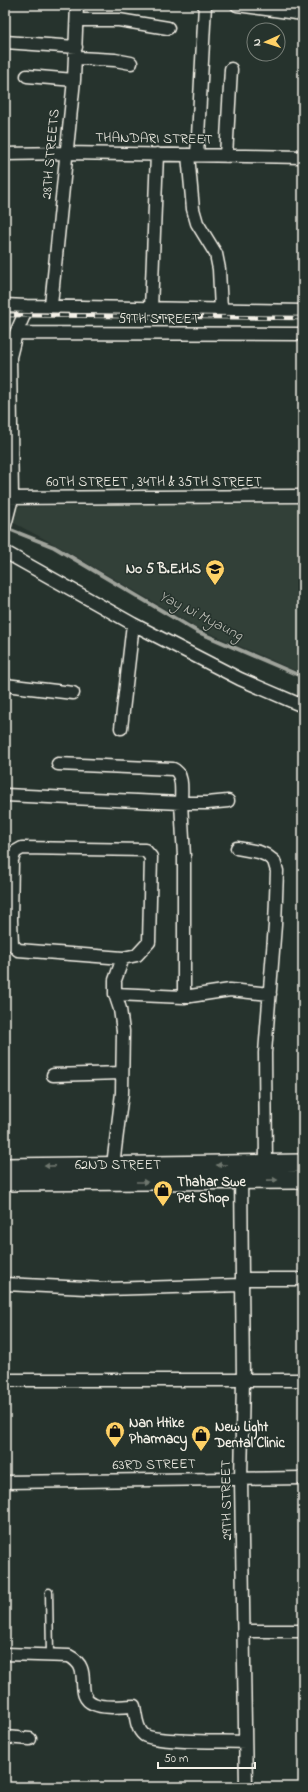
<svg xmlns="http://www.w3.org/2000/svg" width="308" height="1792" viewBox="0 0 308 1792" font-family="'Indie Flower',sans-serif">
	<rect width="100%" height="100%" fill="#26332d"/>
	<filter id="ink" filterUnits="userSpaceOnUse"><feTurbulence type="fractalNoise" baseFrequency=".025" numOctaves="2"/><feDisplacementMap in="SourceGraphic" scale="8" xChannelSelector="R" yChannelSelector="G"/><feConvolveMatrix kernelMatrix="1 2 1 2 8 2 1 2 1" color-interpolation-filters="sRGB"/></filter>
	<g filter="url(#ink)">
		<!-- built -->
		<path fill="#333f39" d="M 137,504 L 303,504 L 303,674 L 198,628 L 56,545 L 14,523 L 14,507 Z"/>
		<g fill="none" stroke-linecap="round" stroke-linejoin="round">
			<!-- stream -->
			<path stroke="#9fa39b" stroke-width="4" d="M 6,528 L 54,547 L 198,632 L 303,677"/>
			<defs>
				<path id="lane" d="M 49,1592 L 50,1655"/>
				<path id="street" d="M 237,5 L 303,14
					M 77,20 L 119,20 L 168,28
					M 5,42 L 76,47
					M 75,59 L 79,58 L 115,60 L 131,63
					M 27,76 L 74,80
					M 5,154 L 66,153 L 303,157
					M 188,155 L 193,209 L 197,223 L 216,254 L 219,269 L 221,310
					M 197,155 L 205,5
					M 226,156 L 231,69
					M 5,305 L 26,306 L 24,315 L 16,333 L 10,357 L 12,498 L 5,525
					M 51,305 L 74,80 L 77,5
					M 26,306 L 303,311
					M 151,309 L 157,154
					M 16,333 L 303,334
					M 5,498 L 303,496
					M 5,552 L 133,624 L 240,679 L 303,706
					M 5,685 L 73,693
					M 121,728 L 133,624
					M 58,764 L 173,769 C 184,773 181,792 181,803 L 207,803 L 228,801
					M 5,795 L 181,803 L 184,856 L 184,997 L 115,994
					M 237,848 L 259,852 L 266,855 L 274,861 L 277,871 L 275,925 L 265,1053 L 266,1164
					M 5,920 L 11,920 L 12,860 L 15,852 L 22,848 L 145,850 L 151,857 L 149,942 L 137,955 L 123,958 L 115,980 L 115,994 L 120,1009 L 123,1031 L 122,1093 L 112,1173
					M 11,920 L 12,944 L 18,950 L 123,958
					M 184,997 L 230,990 L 270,994
					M 53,1075 L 122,1073
					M 241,1174 L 243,1381 L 241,1479 L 246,1787
					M 242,1279 L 303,1279
					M 5,1284 L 106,1289 L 241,1285
					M 5,1380 L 303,1380
					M 5,1482 L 303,1478
					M 244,1631 L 303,1631
					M 5,1654 L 69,1656 C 95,1669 72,1695 94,1704 C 105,1709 123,1706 134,1706 C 136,1715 136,1729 144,1735 C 156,1743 227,1741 245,1742
					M 5,1737 L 30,1739"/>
				<path id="secondary" d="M 5,1167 L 303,1163
					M 5,1182 L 303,1180"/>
			</defs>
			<!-- lane casing -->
			<use href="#lane" stroke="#f4f1e8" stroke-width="9"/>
			<!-- street casing -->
			<use href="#street" stroke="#f4f1e8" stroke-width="15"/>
			<!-- secondary casing -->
			<use href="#secondary" stroke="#f4f1e8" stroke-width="20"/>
			<!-- lane -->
			<use href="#lane" stroke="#26332d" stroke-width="6"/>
			<!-- street -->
			<use href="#street" stroke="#26332d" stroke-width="12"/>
			<!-- secondary -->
			<use href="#secondary" stroke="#26332d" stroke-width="17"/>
			<defs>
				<path id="rail" d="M 5,315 L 303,318"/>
			</defs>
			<!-- rail casing -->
			<use href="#rail" stroke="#f4f1e8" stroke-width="4.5"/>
			<!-- rail -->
			<use href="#rail" stroke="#26332d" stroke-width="3" stroke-dasharray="9" stroke-linecap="butt"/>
		</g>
		<!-- one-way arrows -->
		<defs><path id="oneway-solid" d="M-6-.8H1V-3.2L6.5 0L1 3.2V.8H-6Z"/></defs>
		<g fill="#6e766e">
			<use href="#oneway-solid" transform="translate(222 1165) rotate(-180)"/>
			<use href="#oneway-solid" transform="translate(50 1166) rotate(179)"/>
			<use href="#oneway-solid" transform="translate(272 1180) rotate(-1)"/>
			<use href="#oneway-solid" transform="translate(142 1182)"/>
		</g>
	</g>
	<!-- icons -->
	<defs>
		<symbol id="school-pin" viewBox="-11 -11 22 30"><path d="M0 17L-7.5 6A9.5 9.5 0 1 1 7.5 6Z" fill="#ffd166" stroke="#26332d"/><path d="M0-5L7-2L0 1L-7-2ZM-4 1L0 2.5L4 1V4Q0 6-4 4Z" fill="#111"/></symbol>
		<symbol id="shop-pin" viewBox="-11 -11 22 30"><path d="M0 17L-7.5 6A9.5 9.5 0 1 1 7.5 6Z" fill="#ffd166" stroke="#26332d"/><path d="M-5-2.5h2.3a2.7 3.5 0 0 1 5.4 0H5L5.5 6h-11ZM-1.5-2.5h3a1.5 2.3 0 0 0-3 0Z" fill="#111"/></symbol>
	</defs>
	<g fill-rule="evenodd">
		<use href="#school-pin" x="204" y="558" width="22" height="30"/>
		<use href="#shop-pin" x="152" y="1179" width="22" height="30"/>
		<use href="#shop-pin" x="104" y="1420" width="22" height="30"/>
		<use href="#shop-pin" x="190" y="1424" width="22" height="30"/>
	</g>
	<g text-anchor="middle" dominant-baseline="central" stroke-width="3" stroke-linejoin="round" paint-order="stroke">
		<!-- street labels -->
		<g font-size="14" fill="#f4f1e8" stroke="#26332d">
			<text transform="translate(154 139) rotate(1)">THANDARI STREET</text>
			<text transform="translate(51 154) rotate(-85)">28TH STREETS</text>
			<text x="159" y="319">59TH STREET</text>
			<text x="154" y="482">60TH STREET , 34TH &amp; 35TH STREET</text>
			<text x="118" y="1165">62ND STREET</text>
			<text transform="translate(154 1465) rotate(-1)">63RD STREET</text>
			<text transform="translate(227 1500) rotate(-91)">29TH STREET</text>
		</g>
		<!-- poi labels -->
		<g font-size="14" font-weight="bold" fill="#f4f1e8" stroke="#26332d" text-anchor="start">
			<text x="201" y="569" text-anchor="end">No 5 B.E.H.S</text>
			<text x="177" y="1182">Thahar Swe<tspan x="177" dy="16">Pet Shop</tspan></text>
			<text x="129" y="1423">Nan Htike<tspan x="129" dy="16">Pharmacy</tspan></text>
			<text x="215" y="1427">New Light<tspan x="215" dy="16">Dental Clinic</tspan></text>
		</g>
		<!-- water labels -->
		<g font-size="15" font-style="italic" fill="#bcbdb5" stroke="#26332d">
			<text transform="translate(201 616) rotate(27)">Yay Ni Myaung</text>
		</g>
	</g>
	<!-- margin -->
	<rect width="308" height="1792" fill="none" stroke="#26332d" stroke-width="20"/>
	<rect x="10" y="10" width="288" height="1772" fill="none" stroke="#f4f1e8" stroke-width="1.5" filter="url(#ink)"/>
	<!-- north arrow -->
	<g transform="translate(266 42) rotate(267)"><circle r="19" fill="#26332d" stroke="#787f78"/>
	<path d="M0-3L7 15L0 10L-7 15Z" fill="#ffd166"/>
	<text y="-6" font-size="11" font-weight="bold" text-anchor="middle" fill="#f4f1e8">N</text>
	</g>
	<!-- scale -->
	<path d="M158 1762v6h97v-6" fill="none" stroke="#f4f1e8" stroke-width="2"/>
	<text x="164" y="1762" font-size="12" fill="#f4f1e8" stroke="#26332d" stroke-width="3" paint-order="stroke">50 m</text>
</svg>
